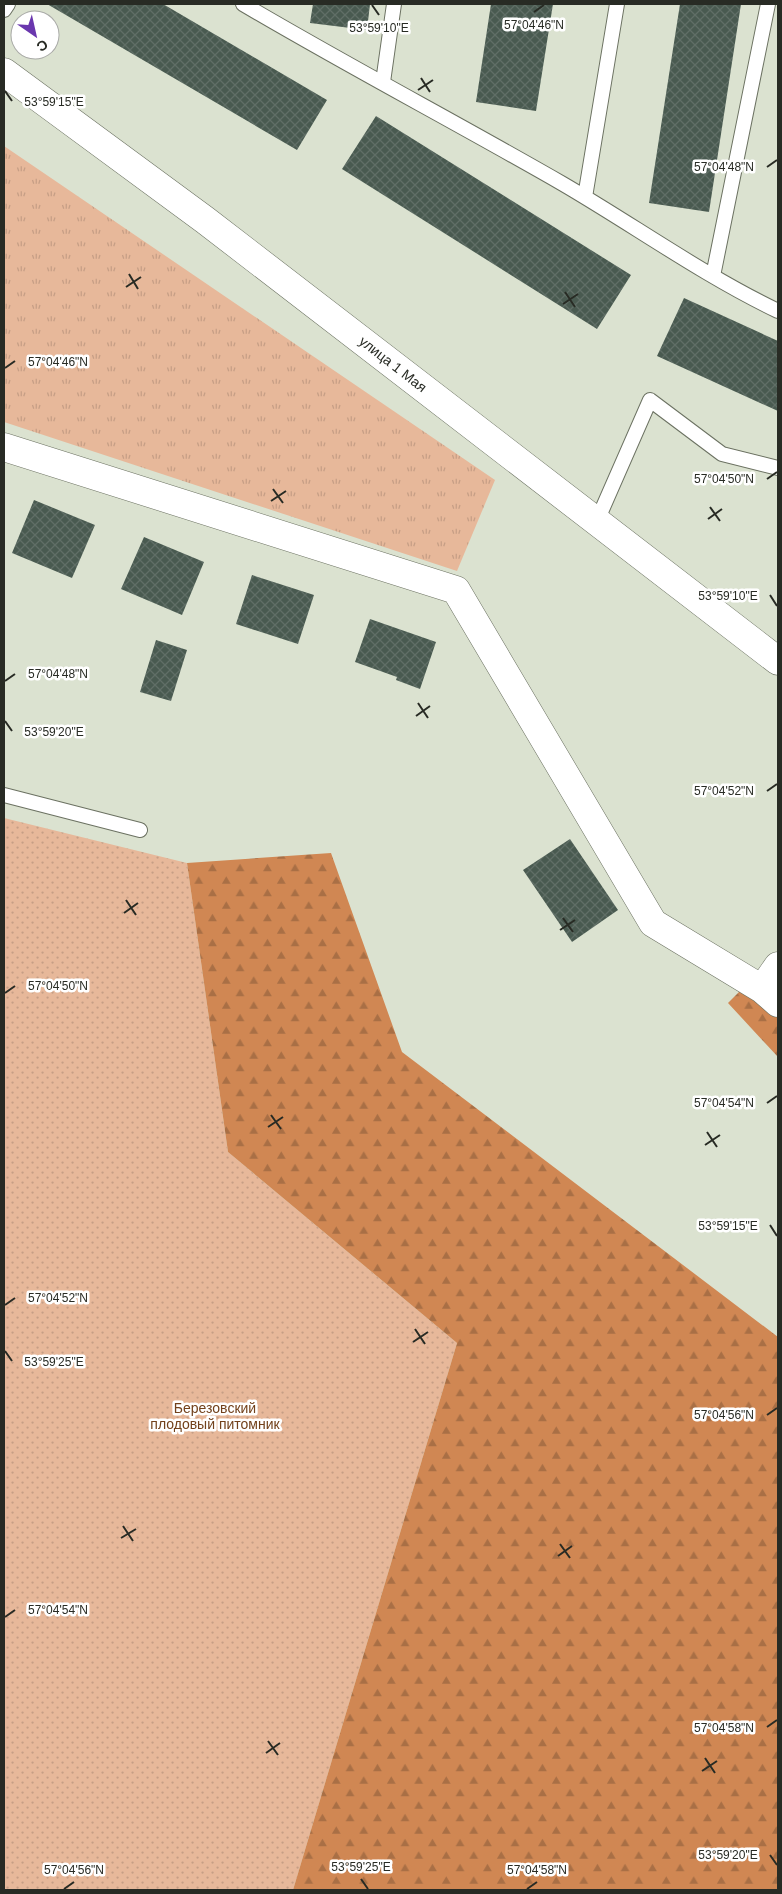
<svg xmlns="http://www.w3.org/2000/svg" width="782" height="1894" viewBox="0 0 782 1894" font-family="Helvetica,sans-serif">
	<defs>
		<pattern id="grass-dots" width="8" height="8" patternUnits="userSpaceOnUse" patternTransform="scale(1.25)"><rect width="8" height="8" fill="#e7b89a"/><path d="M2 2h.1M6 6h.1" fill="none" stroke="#c69e85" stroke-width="1.8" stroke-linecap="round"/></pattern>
		<pattern id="forest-firs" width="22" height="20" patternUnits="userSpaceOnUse" patternTransform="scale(1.25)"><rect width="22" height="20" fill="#d08753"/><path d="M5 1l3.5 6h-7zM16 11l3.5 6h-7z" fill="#a96f45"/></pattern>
		<pattern id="park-tufts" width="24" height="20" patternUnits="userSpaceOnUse" patternTransform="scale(1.25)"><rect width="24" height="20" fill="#e7b89a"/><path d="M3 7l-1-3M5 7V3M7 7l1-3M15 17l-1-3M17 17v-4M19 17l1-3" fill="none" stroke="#c69e85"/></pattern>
		<pattern id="building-cross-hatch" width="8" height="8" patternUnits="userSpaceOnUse" patternTransform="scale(1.25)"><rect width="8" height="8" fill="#495a50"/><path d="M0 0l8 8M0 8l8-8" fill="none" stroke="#606e66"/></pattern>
	</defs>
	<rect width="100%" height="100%" fill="#dbe2d0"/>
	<!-- grass -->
	<path fill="url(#grass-dots)" d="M 4,818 L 187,863 L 228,1152 L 457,1343 L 293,1890 L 4,1890 Z"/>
	<!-- forest -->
	<path fill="url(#forest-firs)" d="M 331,853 L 402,1052 L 778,1337 L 778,1890 L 293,1890 L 457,1343 L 228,1152 L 187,863 Z
		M 778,953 L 778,1057 L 728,1003 Z"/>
	<!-- park -->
	<path fill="url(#park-tufts)" d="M 4,146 L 495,480 L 457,571 L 4,422 Z"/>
	<!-- building -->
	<path fill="url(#building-cross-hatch)" d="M 47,4 L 163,4 L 327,100 L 297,150 Z
		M 313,4 L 370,4 L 367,30 L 310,23 Z
		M 491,4 L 553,4 L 536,111 L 476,102 Z
		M 680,4 L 741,4 L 709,212 L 649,203 Z
		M 376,116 L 631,275 L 597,329 L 342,169 Z
		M 684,298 L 778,341 L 778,411 L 657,356 Z
		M 34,500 L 95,525 L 72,578 L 12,553 Z
		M 144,537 L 204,562 L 182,615 L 121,589 Z
		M 252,575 L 314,595 L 298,644 L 236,624 Z
		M 370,619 L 436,642 L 420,689 L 396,680 L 397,677 L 355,662 Z
		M 156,640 L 187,650 L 171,701 L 140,692 Z
		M 570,839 L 618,910 L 572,942 L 523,870 Z"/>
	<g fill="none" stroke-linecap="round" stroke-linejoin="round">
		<defs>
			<path id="service" d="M 243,4 C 348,66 457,123 563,184 C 635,226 703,275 778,311
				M 4,10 L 8,4
				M 383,82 L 394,4
				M 585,197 L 617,4
				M 713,276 L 768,4
				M 597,521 L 650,400 L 722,454 L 778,468
				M 4,795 L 140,830"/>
			<path id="minor" d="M 4,447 L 456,590 L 653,923 L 762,989 L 778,1003
				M 762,989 L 778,966"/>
			<path id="secondary" d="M 4,72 L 205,220 L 778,661"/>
		</defs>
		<!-- service casing -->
		<use href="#service" stroke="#6b7161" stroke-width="16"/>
		<!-- minor casing -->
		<use href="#minor" stroke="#6b7161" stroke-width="29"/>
		<!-- secondary casing -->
		<use href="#secondary" stroke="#6b7161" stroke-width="29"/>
		<!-- service -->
		<use href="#service" stroke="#fff" stroke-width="14"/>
		<!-- minor -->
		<use href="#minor" stroke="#fff" stroke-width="28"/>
		<!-- secondary -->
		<use href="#secondary" stroke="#fff" stroke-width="28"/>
	</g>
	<!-- ticks -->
	<path fill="none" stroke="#282b24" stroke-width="2" d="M 372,5 L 379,15M 534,12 L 544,5M 421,78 L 430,92M 418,90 L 433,80M 5,91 L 12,101M 767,167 L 777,160M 129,274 L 138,289M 126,287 L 141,277M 565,292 L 575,307M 563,304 L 578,294M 5,368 L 15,361M 767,479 L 777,472M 273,489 L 283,503M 271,501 L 286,491M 710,507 L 720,521M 708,519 L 722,509M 770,595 L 777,606M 5,681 L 15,674M 418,703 L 428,718M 416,716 L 430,706M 5,721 L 12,731M 767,791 L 777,784M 126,900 L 136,915M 124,913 L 138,903M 563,918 L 573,932M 560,930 L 575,920M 5,993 L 15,986M 767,1103 L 777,1096M 271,1115 L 281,1129M 268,1127 L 283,1117M 707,1132 L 717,1147M 705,1145 L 720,1135M 770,1225 L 777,1236M 5,1305 L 15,1298M 415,1329 L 425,1344M 413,1342 L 428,1332M 5,1351 L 12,1361M 767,1415 L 777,1408M 123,1526 L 133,1541M 121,1538 L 136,1529M 560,1544 L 570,1558M 558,1556 L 572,1546M 5,1617 L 15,1610M 767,1727 L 777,1720M 268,1741 L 278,1755M 266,1753 L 280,1743M 705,1758 L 715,1773M 702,1771 L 717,1761M 770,1855 L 777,1865M 361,1879 L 368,1889M 64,1889 L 74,1882M 527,1889 L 537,1882"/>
	<g text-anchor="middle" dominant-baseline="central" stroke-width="5" stroke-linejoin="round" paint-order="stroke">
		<!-- street labels -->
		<g font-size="14" fill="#282b24" stroke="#fff">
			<text transform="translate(393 364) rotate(38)">улица 1 Мая</text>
		</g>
		<!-- park labels -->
		<g font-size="14" fill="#72411b" stroke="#fff">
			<text x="215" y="1408">Березовский<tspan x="215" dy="16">плодовый питомник</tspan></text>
		</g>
	</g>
	<g font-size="12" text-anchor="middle" fill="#282b24" stroke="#fff" stroke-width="5" stroke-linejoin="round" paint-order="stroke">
		<text x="534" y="29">57°04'46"N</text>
		<text x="379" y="32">53°59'10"E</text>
		<text x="54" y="106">53°59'15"E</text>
		<text x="724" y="171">57°04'48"N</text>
		<text x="58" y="366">57°04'46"N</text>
		<text x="724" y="483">57°04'50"N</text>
		<text x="728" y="600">53°59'10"E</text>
		<text x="58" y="678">57°04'48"N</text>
		<text x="54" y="736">53°59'20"E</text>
		<text x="724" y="795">57°04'52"N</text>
		<text x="58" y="990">57°04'50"N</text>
		<text x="724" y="1107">57°04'54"N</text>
		<text x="728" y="1230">53°59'15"E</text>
		<text x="58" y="1302">57°04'52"N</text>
		<text x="54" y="1366">53°59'25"E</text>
		<text x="724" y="1419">57°04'56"N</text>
		<text x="58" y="1614">57°04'54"N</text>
		<text x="724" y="1732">57°04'58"N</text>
		<text x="728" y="1859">53°59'20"E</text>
		<text x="361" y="1871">53°59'25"E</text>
		<text x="74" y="1874">57°04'56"N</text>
		<text x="537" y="1874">57°04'58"N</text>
	</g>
	<!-- border -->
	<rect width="782" height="1894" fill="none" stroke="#282b24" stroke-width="10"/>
	<!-- north arrow -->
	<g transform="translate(35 35) rotate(146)"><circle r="24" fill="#ffffff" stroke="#a9aaa7"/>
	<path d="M0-4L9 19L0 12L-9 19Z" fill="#6a37ae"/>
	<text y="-8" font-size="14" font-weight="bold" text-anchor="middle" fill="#282b24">С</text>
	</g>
</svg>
